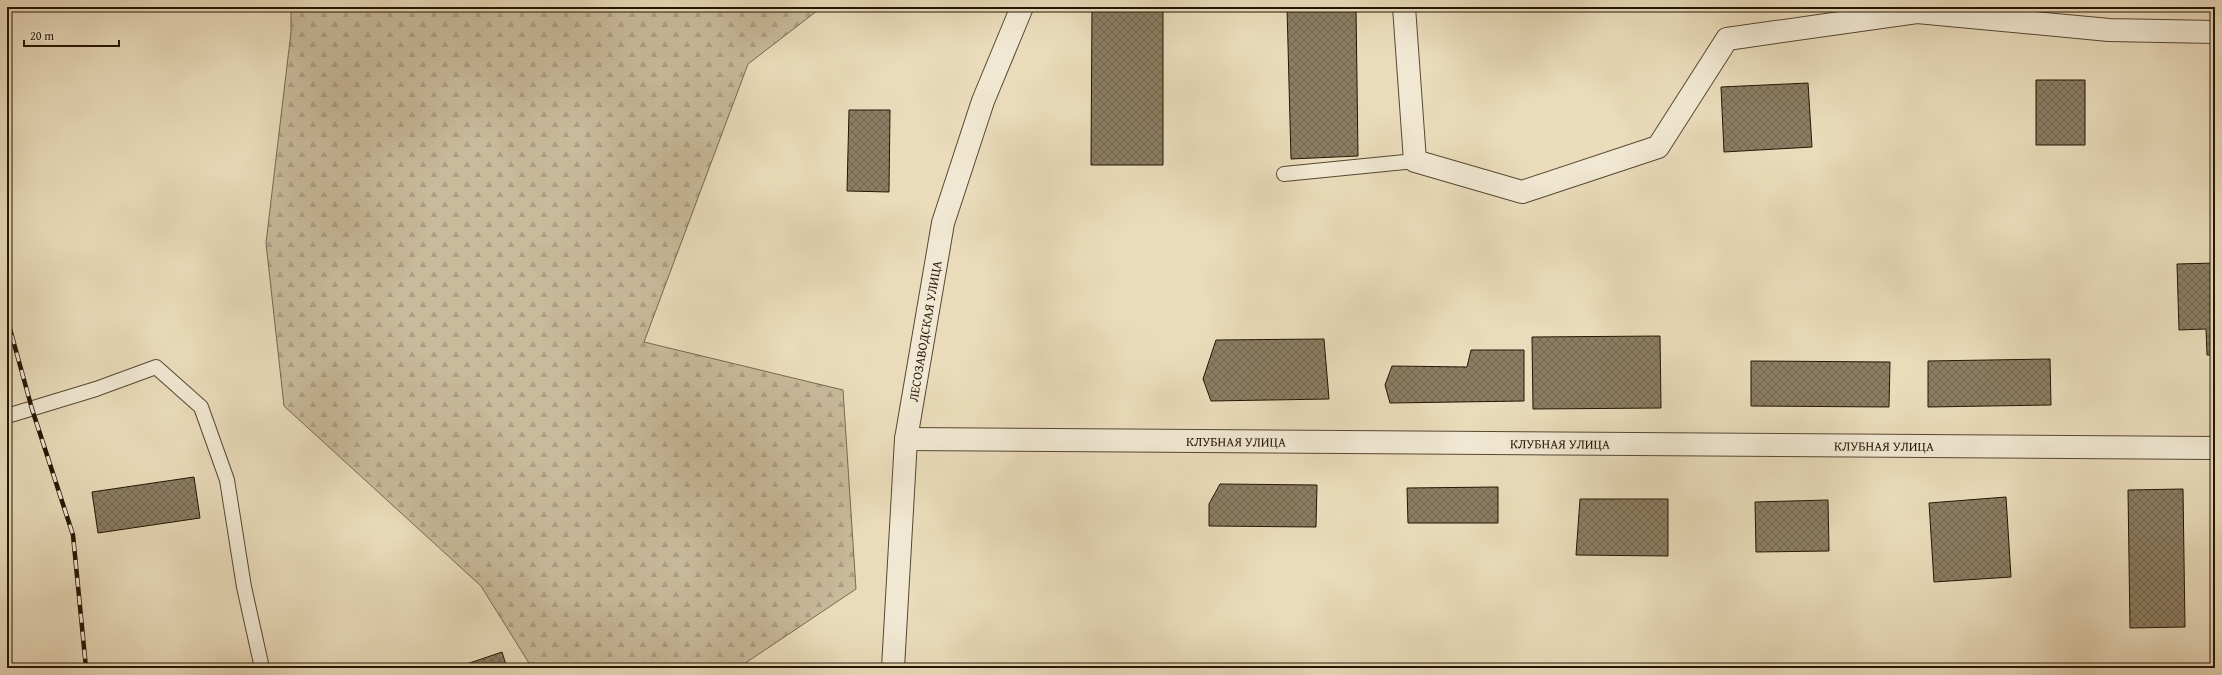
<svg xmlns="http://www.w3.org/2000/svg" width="2222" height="675" viewBox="0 0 2222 675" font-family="'Gentium Book Plus',serif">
	<defs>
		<pattern id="forest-firs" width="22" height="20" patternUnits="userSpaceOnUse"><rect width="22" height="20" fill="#c9ba9c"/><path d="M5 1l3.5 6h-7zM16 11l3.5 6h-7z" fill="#ac9f85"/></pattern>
		<pattern id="building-cross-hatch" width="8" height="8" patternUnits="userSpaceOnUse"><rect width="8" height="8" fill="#8b7d63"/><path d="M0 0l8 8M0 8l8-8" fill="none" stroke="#71654f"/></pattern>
	</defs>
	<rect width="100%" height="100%" fill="#eadcbb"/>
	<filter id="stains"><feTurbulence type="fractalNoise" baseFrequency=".005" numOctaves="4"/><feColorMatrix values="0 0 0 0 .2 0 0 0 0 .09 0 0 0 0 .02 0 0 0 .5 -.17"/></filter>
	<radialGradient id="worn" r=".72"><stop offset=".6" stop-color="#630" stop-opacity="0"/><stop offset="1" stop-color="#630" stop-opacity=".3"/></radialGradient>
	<!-- forest -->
	<path fill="url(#forest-firs)" stroke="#776850" d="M 291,7 L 822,7 L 748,64 L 644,342 L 843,390 L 856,589 L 738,668 L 532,668 L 481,586 L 284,406 L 266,243 L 291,32 Z"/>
	<!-- building -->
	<path fill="url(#building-cross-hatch)" stroke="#251604" d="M 1092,7 L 1163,7 L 1163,165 L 1091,165 Z
		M 1287,7 L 1356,7 L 1358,156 L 1291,159 Z
		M 2036,80 L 2085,80 L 2085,145 L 2036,145 Z
		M 1808,83 L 1812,147 L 1724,152 L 1721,87 Z
		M 849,110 L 890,110 L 889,192 L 847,191 Z
		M 2215,263 L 2215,355 L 2207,355 L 2206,329 L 2179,330 L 2177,264 Z
		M 1660,336 L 1661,408 L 1533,409 L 1532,337 Z
		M 1324,339 L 1329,399 L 1211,401 L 1203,379 L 1216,340 Z
		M 1471,350 L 1524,350 L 1524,401 L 1390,403 L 1385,385 L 1392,366 L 1467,367 Z
		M 2050,359 L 2051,405 L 1928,407 L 1928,361 Z
		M 1751,361 L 1890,362 L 1889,407 L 1751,406 Z
		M 194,477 L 200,518 L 98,533 L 92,492 Z
		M 1220,484 L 1317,485 L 1316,527 L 1209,526 L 1209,504 Z
		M 1498,487 L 1498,523 L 1408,523 L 1407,488 Z
		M 2183,489 L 2185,627 L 2130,628 L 2128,490 Z
		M 2006,497 L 2011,577 L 1934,582 L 1929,503 Z
		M 1580,499 L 1668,499 L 1668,556 L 1576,555 Z
		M 1828,500 L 1829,551 L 1756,552 L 1755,502 Z
		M 502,652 L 507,668 L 455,668 Z"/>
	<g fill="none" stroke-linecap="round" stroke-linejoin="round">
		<defs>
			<path id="lane" d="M 1284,174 L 1415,161
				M 7,416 L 96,389 L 156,367 L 201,407 L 227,480 L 244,587 L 262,668"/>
			<g id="street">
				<path d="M 1404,7 L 1415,161 L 1522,192 L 1658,147 L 1727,39 L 1917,12 L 2109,30 L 2215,32"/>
				<path id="s1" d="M 906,439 L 2215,448"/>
				<path id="s2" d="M 893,668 L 906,439 L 943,223 L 983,101 L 1022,7"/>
			</g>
		</defs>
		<!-- lane casing -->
		<use href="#lane" stroke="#564832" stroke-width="16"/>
		<!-- street casing -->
		<use href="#street" stroke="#564832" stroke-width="24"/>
		<!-- lane -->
		<use href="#lane" stroke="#f1e8d3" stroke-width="14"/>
		<!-- street -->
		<use href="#street" stroke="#f1e8d3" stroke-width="22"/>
		<defs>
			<path id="rail" d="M 7,318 L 32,409 L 73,535 L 86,668"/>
		</defs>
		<!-- rail casing -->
		<use href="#rail" stroke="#251604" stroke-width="4.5"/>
		<!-- rail -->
		<use href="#rail" stroke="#f1e8d3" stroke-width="3" stroke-dasharray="9" stroke-linecap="butt"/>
	</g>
	<g text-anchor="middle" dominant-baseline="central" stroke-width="3" stroke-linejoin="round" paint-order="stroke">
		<!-- street labels -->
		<g font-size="13" fill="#251604" stroke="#f1e8d3">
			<text stroke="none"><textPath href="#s2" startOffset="339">ЛЕСОЗАВОДСКАЯ УЛИЦА</textPath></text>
			<text stroke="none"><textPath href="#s1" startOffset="330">КЛУБНАЯ УЛИЦА</textPath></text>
			<text stroke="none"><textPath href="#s1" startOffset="654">КЛУБНАЯ УЛИЦА</textPath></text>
			<text stroke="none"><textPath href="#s1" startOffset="978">КЛУБНАЯ УЛИЦА</textPath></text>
		</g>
	</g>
	<!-- margin -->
	<rect width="2222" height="675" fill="none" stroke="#eadcbb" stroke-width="24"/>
	<rect x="8" y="8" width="2206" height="659" fill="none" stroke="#251604" stroke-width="2"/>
	<rect x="12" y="12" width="2198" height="651" fill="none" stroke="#251604"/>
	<!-- scale -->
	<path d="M24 40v6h95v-6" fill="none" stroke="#251604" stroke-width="2"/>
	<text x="30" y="40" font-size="12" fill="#251604" stroke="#f1e8d3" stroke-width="3" paint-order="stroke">20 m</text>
	<rect width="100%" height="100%" filter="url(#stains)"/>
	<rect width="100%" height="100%" fill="url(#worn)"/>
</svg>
